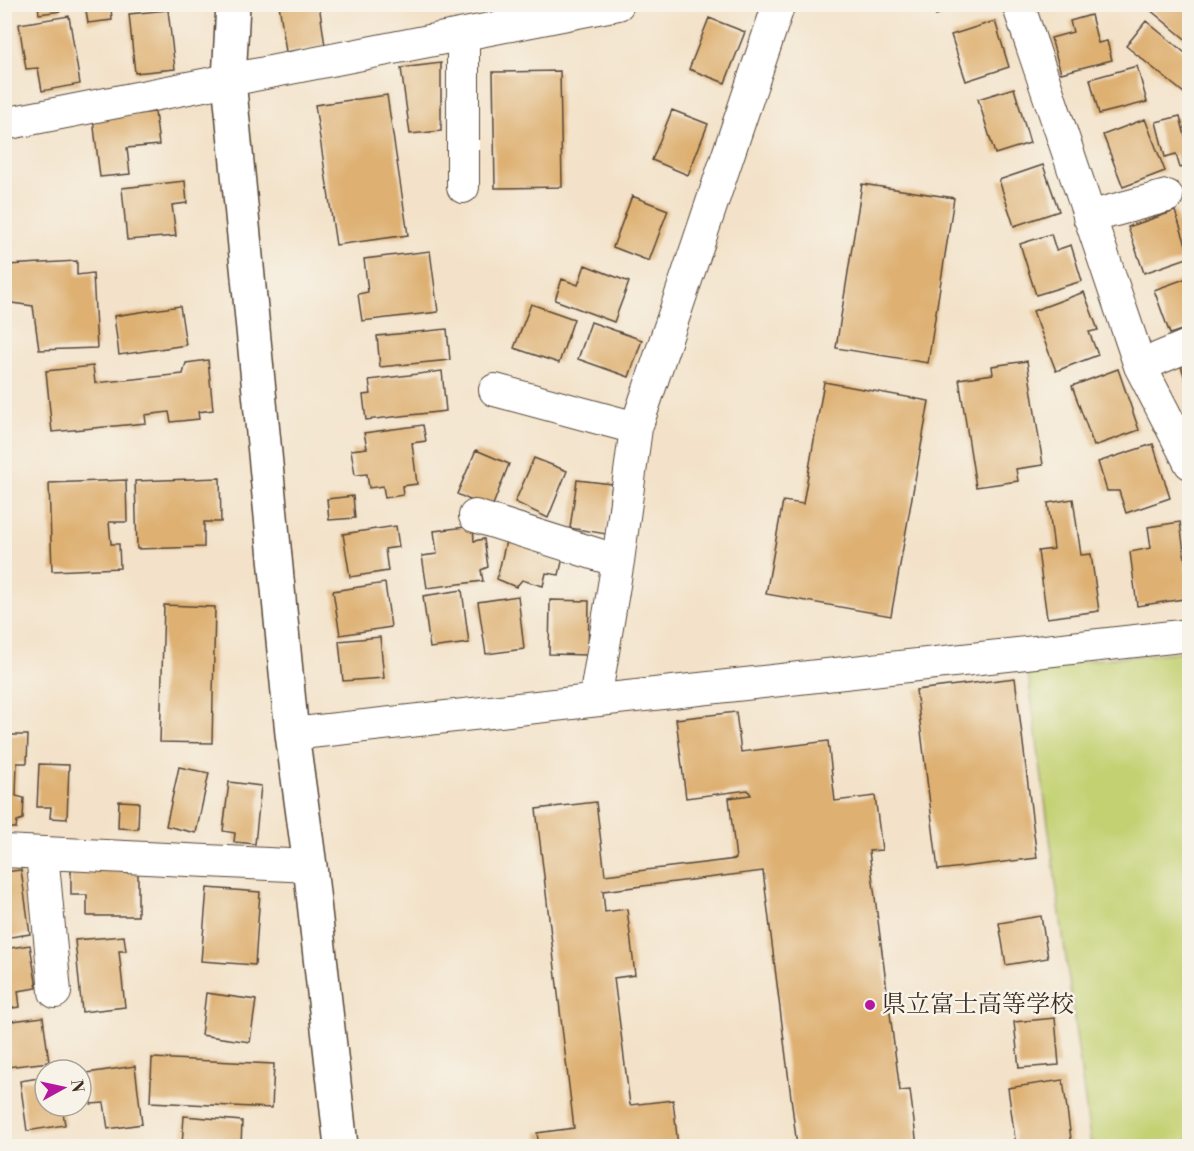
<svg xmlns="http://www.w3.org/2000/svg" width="1194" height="1151" viewBox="0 0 1194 1151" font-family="'Libre Bodoni','Noto Serif JP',serif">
	<rect width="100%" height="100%" fill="#f7f3e8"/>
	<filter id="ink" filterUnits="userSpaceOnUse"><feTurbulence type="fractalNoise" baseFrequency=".0167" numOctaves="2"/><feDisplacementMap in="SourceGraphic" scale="12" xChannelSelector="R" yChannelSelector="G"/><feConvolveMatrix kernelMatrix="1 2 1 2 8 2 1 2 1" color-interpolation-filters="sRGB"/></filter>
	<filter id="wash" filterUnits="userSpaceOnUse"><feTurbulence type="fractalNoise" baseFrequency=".008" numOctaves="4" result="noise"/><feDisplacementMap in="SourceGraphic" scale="24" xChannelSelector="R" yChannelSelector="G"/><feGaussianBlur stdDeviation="1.35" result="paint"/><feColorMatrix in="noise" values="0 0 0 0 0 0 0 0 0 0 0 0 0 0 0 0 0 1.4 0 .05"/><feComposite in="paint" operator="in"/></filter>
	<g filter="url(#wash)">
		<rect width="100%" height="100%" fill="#f3e2c9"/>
		<!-- green -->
		<path fill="#c3d172" stroke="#7f7e48" stroke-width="1.5" d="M 1189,651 L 1189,1146 L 1091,1146 L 1027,666 Z"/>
		<g id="blocks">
			<!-- building -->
			<path fill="#deb072" d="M 38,4 L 60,4 L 61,11 L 39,14 Z
				M 85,4 L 122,4 L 122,6 L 111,8 L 112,20 L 88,23 Z
				M 279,4 L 319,4 L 325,46 L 286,52 Z
				M 932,4 L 964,4 L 964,5 L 936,15 Z
				M 1143,4 L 1190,4 L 1190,43 Z
				M 168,10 L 175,69 L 135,73 L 129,14 Z
				M 1091,15 L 1098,43 L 1107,41 L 1112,60 L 1061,73 L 1051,38 L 1073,32 L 1070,21 Z
				M 69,16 L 80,84 L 42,91 L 38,68 L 26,69 L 19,24 Z
				M 709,18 L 745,32 L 725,83 L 689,69 Z
				M 995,21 L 1009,67 L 966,81 L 951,35 Z
				M 1146,21 L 1190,57 L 1190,98 L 1126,46 Z
				M 441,63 L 441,131 L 410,134 L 401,68 Z
				M 1137,66 L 1147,102 L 1099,114 L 1090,79 Z
				M 560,71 L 562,187 L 495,188 L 493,72 Z
				M 1014,88 L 1030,143 L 995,154 L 978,99 Z
				M 387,95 L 408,235 L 336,245 L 315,105 Z
				M 672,110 L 708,124 L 688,175 L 652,160 Z
				M 155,112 L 159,145 L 127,148 L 130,174 L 100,177 L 93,119 Z
				M 1180,116 L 1185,136 L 1190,135 L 1190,165 L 1180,168 L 1176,154 L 1165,157 L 1156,122 Z
				M 1145,119 L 1165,171 L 1123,187 L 1103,135 Z
				M 1043,165 L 1059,211 L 1014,226 L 999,180 Z
				M 185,181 L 187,203 L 172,205 L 176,236 L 127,240 L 122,188 Z
				M 862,184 L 954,198 L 928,363 L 836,348 Z
				M 632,196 L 668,210 L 649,261 L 613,247 Z
				M 1175,211 L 1190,257 L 1144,273 L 1128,227 Z
				M 1051,234 L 1056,250 L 1071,245 L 1082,281 L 1036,295 L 1020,244 Z
				M 430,251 L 438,312 L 362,321 L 358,294 L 368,292 L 364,259 Z
				M 77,261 L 77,275 L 93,273 L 97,348 L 39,350 L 33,306 L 12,303 L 7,265 Z
				M 585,265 L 629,282 L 614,322 L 555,300 L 562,279 L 578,285 Z
				M 1190,277 L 1190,327 L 1170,334 L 1154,290 Z
				M 1084,292 L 1098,330 L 1089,332 L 1098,355 L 1056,371 L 1033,311 Z
				M 531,304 L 574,319 L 559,363 L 514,348 Z
				M 180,306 L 186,345 L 119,355 L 114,316 Z
				M 591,322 L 642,340 L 629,377 L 578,359 Z
				M 447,329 L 450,360 L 380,367 L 377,336 Z
				M 208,360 L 213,410 L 198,412 L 199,419 L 171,422 L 169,412 L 145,415 L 146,423 L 52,432 L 46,371 L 93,366 L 95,383 L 183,374 L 186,363 Z
				M 1027,361 L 1043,465 L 1016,469 L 1018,481 L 976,487 L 959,379 L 993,374 L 992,366 Z
				M 1190,363 L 1190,390 L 1189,390 L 1181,366 Z
				M 1118,369 L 1139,430 L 1094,446 L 1072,386 Z
				M 442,371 L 446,411 L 366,420 L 363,395 L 371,394 L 369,380 Z
				M 824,382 L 929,401 L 891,616 L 766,594 L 783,501 L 803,504 Z
				M 423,425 L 426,441 L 412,443 L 417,484 L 402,486 L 403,495 L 385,498 L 383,486 L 369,488 L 367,474 L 355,475 L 351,450 L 367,448 L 364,433 Z
				M 1153,444 L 1170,498 L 1126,513 L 1119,491 L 1107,491 L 1098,462 Z
				M 476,450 L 509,464 L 491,510 L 457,494 Z
				M 534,458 L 567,471 L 548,518 L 515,502 Z
				M 220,478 L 221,522 L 204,522 L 204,547 L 137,549 L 135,481 Z
				M 126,480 L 127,522 L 109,522 L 111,544 L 119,544 L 120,568 L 52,571 L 49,483 Z
				M 577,480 L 612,484 L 606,534 L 570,528 Z
				M 353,496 L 355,518 L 329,520 L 327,499 Z
				M 1073,499 L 1081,555 L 1091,554 L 1099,611 L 1047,618 L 1038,551 L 1054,549 L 1048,503 Z
				M 1180,522 L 1190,598 L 1137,606 L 1130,552 L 1151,548 L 1148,527 Z
				M 396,526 L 399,547 L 385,549 L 388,571 L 350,577 L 343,534 Z
				M 473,526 L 474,541 L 484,539 L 488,567 L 481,570 L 483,581 L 427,588 L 422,556 L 437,554 L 434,531 Z
				M 506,541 L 564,553 L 559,575 L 546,573 L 543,586 L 522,580 L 516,587 L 497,579 Z
				M 385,583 L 391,627 L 340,635 L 333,591 Z
				M 462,590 L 469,643 L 430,648 L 423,596 Z
				M 518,596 L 524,649 L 486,654 L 478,602 Z
				M 550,600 L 589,601 L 588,655 L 549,654 Z
				M 164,605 L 215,607 L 212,743 L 160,742 Z
				M 380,637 L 384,678 L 343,681 L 339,641 Z
				M 1015,678 L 1037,858 L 938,870 L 916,690 Z
				M 736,712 L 741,752 L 828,741 L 835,801 L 875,796 L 882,850 L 869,851 L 900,1091 L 910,1090 L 917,1146 L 797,1146 L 763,871 L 603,891 L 605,912 L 627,909 L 635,975 L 614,978 L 630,1105 L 673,1100 L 678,1146 L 539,1146 L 537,1133 L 574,1128 L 536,809 L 596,802 L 605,875 L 736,859 L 729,798 L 751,795 L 748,790 L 686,798 L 676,719 Z
				M 4,735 L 28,735 L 27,763 L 17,763 L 16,796 L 24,798 L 23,819 L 17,821 L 16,828 L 4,828 Z
				M 39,764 L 69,765 L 67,819 L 50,818 L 51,807 L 37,807 Z
				M 179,767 L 209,773 L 196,833 L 166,826 Z
				M 229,782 L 261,786 L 255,844 L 234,842 L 235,833 L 223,831 Z
				M 119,801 L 139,802 L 138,829 L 118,828 Z
				M 71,867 L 138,867 L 138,916 L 87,916 L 87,895 L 71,895 Z
				M 21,870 L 30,934 L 4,938 L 4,872 Z
				M 207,888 L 260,892 L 255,965 L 201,961 Z
				M 1041,916 L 1048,958 L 1006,965 L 999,923 Z
				M 124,936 L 126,951 L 119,951 L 125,1007 L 82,1012 L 75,940 Z
				M 30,945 L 37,988 L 18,991 L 20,1007 L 4,1009 L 4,949 Z
				M 206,993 L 256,1000 L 250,1042 L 201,1035 Z
				M 43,1017 L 49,1062 L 7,1067 L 4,1022 Z
				M 1055,1018 L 1059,1065 L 1019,1068 L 1014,1022 Z
				M 152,1058 L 274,1064 L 272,1108 L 150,1102 Z
				M 135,1066 L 142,1124 L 108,1129 L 104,1103 L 91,1104 L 87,1073 Z
				M 45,1077 L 45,1106 L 62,1106 L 65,1125 L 27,1131 L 20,1081 Z
				M 1063,1080 L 1072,1146 L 1016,1146 L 1008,1088 Z
				M 184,1116 L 242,1121 L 241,1146 L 182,1146 Z"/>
		</g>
	</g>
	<g filter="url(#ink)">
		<use href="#blocks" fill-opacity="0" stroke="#574638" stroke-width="1.5"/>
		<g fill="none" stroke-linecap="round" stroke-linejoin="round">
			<defs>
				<path id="minor" d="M 1018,4 L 1140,366 L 1190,463
					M 4,124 L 618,4
					M 463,187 L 463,35
					M 1089,217 L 1167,196
					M 1140,366 L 1190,345
					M 495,390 L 636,428
					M 475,516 L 618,561 L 595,700
					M 618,561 L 636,428 L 779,4
					M 292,734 L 1190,635
					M 4,851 L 310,866
					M 42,853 L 55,992"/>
				<path id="tertiary" d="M 233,4 L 229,80 L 292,734 L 310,866 L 341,1146"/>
			</defs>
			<!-- minor casing -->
			<use href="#minor" stroke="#574638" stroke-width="34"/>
			<!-- tertiary casing -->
			<use href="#tertiary" stroke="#574638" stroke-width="36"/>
			<!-- minor -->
			<use href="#minor" stroke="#fff" stroke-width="32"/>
			<!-- tertiary -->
			<use href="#tertiary" stroke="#fff" stroke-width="33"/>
		</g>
	</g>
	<!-- markers -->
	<circle fill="#b5179e" stroke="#f7f3e8" stroke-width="2" cx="870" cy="1005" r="6"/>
	<g text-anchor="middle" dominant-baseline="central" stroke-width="5" stroke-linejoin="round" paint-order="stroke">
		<!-- poi labels -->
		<g font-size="24" fill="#3b2a1e" stroke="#f7f3e8" text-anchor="start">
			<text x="882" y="1005">県立富士高等学校</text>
		</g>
	</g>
	<!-- margin -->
	<rect width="1194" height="1151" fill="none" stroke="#f7f3e8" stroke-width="24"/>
	<!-- north arrow -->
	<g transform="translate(63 1088) rotate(82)"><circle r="28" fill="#f7f3e8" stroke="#aca397" stroke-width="1.5"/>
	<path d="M0-4.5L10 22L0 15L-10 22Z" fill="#b5179e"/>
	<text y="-9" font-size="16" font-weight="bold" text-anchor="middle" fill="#3b2a1e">N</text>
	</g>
</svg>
